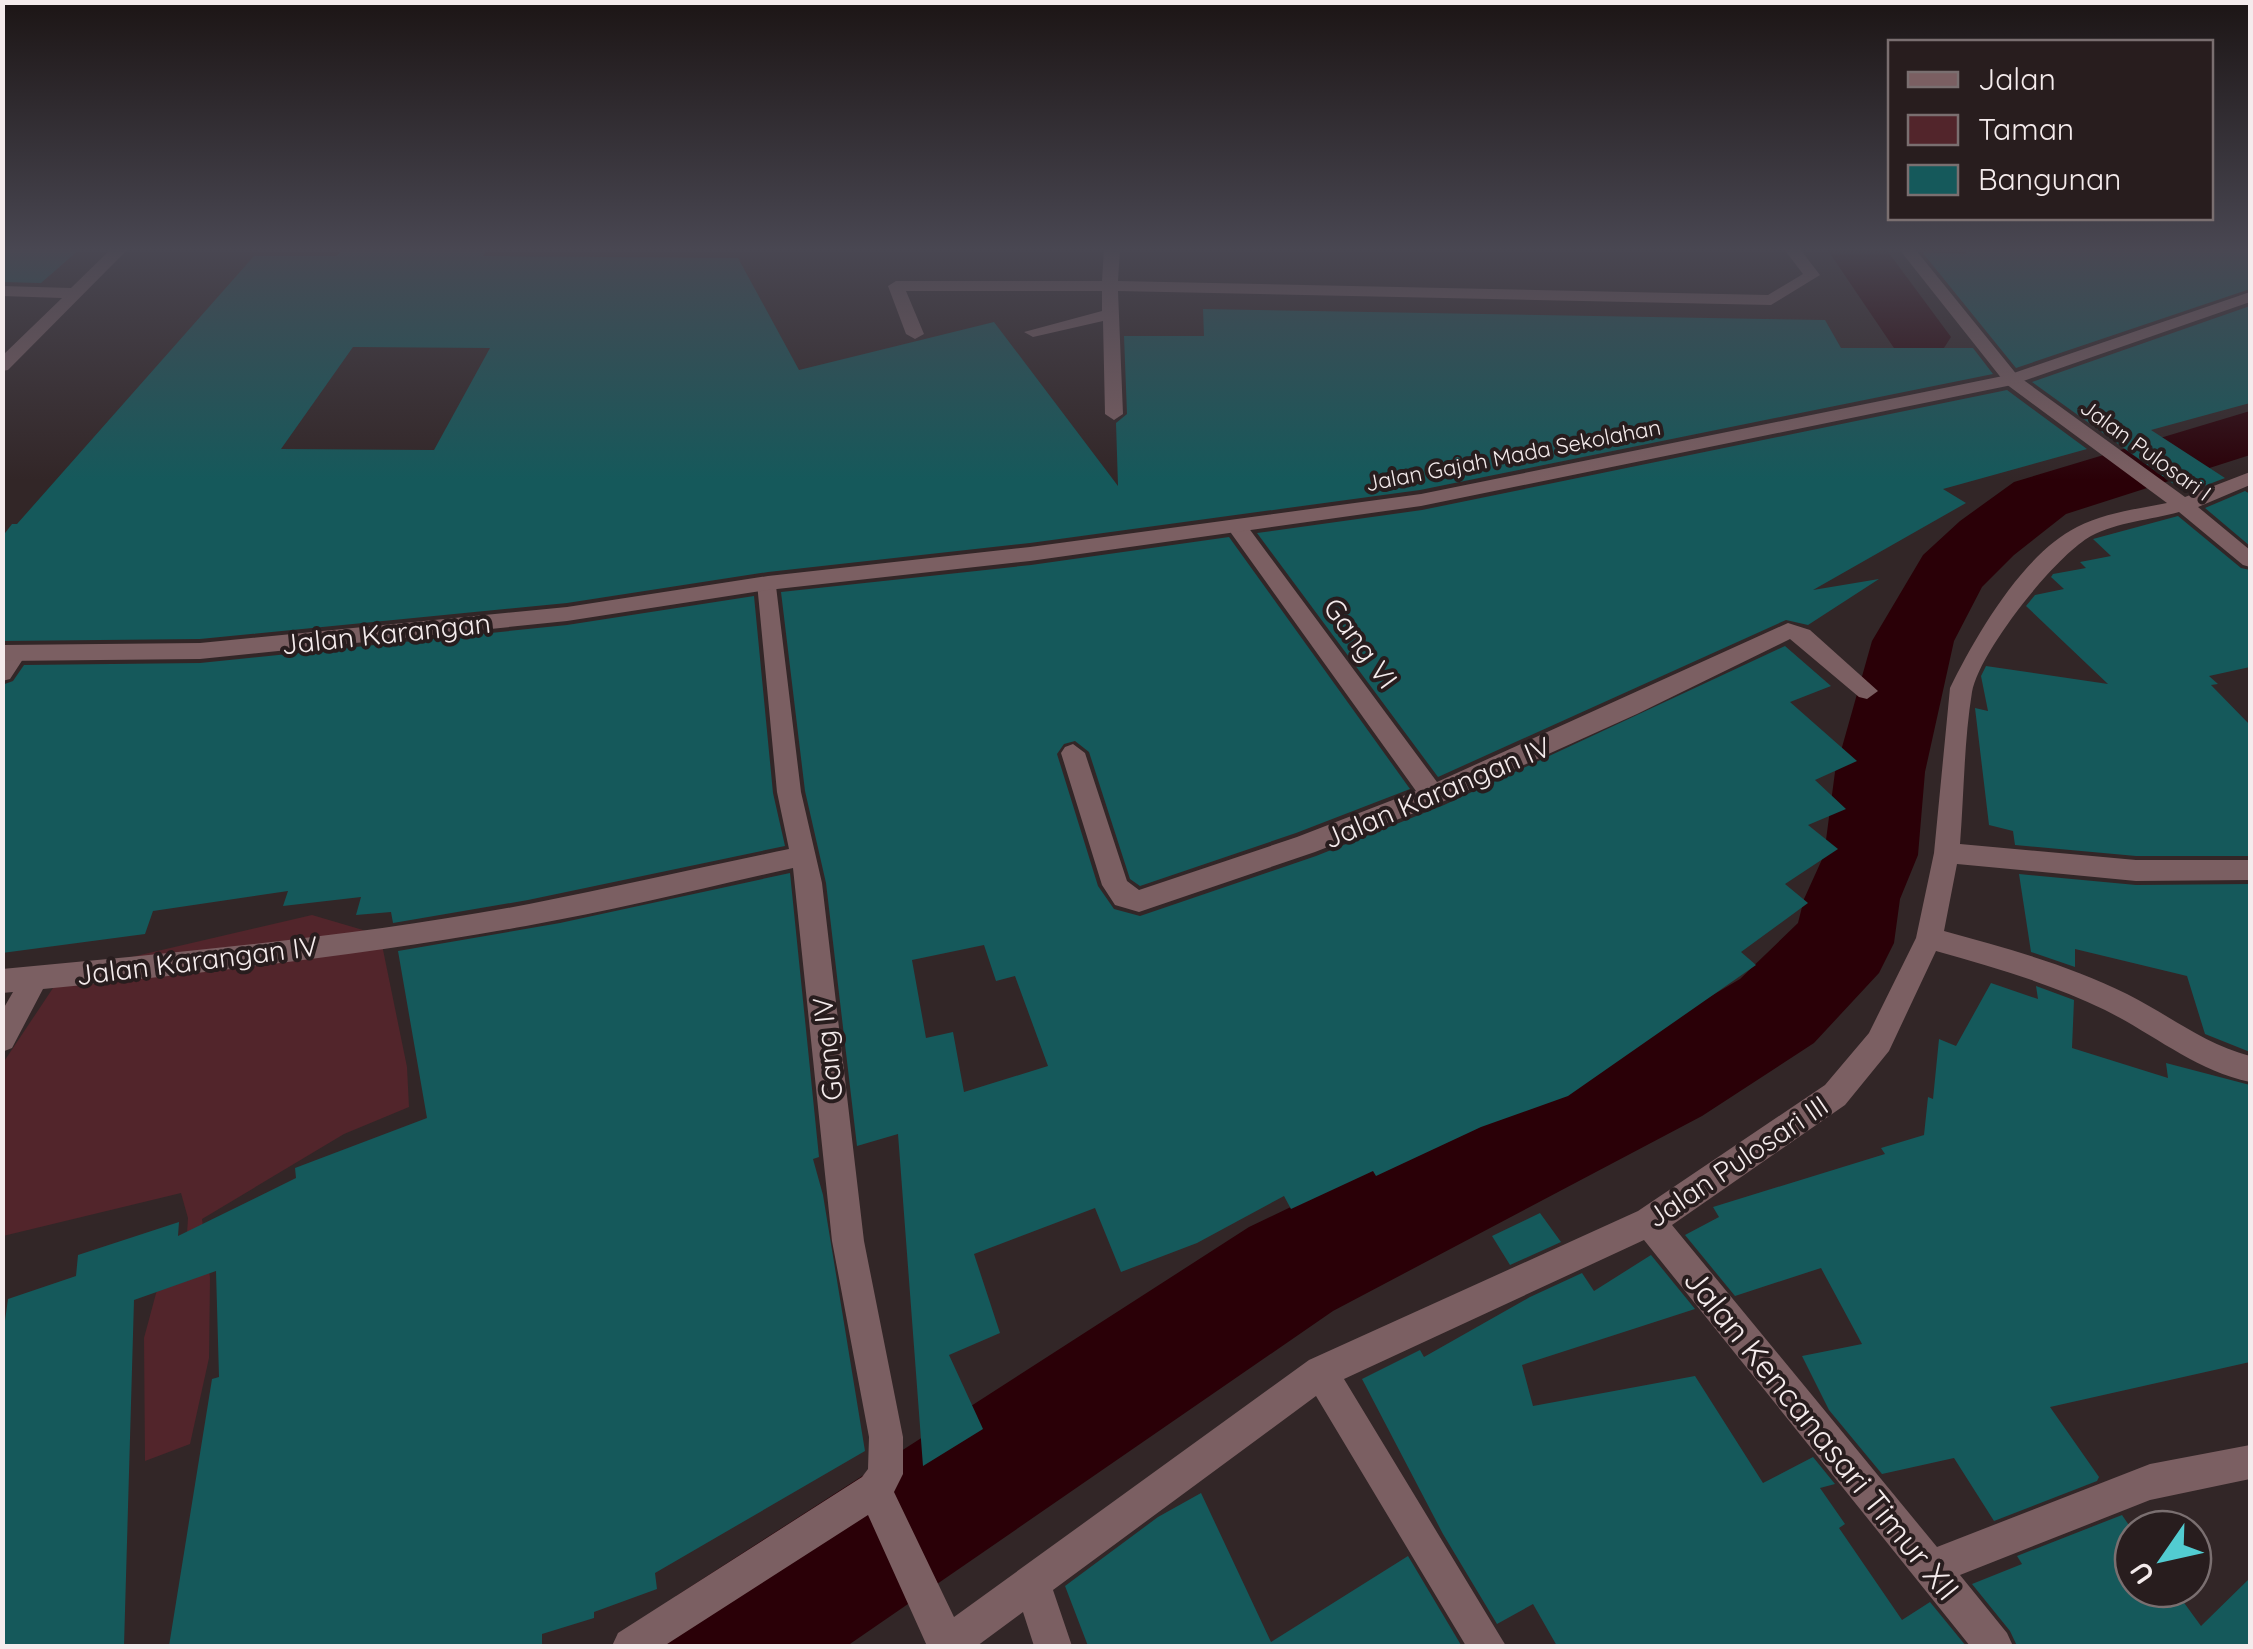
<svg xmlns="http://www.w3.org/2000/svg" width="2253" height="1649" viewBox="0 0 2253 1649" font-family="Quicksand,sans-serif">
	<rect width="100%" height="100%" fill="#322627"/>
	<!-- green -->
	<path fill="#52252b" d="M 312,915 L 380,935 L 407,1067 L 409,1107 L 344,1134 L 202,1219 L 210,1278 L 209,1358 L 190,1444 L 145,1461 L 144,1338 L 158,1286 L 185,1266 L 188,1218 L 181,1193 L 3,1236 L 3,1063 L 63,973 Z"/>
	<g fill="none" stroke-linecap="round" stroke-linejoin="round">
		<!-- river -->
		<path fill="#2a0007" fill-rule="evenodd" d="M 1827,249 L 1886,249 L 1951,337 L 1942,351 L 1919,356 L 1896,351 Z
			M 2250,411 L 2250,455 L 2066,514 L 2014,555 L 1982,587 L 1954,641 L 1925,772 L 1918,855 L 1900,899 L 1894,943 L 1879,973 L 1814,1043 L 1702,1116 L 1333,1311 L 847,1646 L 656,1646 L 676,1596 L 1249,1227 L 1626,1046 L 1740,979 L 1798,923 L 1804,899 L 1824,855 L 1835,772 L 1872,641 L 1923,555 L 1960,521 L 2014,482 Z"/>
	</g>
	<!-- building -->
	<path fill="#15595b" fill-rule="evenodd" d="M 2,249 L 80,249 L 41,283 L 2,282 Z
		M 343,249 L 487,250 L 483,256 L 738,258 L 799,370 L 994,322 L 1118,486 L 1116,423 L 1127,414 L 1124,336 L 1204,336 L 1203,309 L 1825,320 L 1841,348 L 1973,348 L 1993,374 L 1420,490 L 1030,543 L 768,572 L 567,603 L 200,639 L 2,641 L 2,537 L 12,524 L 17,524 L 254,256 L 337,256 ZM 353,347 L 490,348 L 434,450 L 281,449 Z
		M 1963,249 L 2250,249 L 2250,289 L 2016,368 L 1922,252 L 1967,254 Z
		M 2250,306 L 2250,403 L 2151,430 L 2225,478 L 2186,493 L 2032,382 Z
		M 2007,390 L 2087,449 L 1943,489 L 1966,503 L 1813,590 L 1879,579 L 1808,625 L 1786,620 L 1438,777 L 1257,533 L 1422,510 Z
		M 2245,491 L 2250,494 L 2250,546 L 2205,508 Z
		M 2178,516 L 2241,568 L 2250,570 L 2250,667 L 2209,676 L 2218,684 L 2211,685 L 2250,725 L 2250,856 L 2136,856 L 2015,845 L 2013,831 L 1989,825 L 1975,708 L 1988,711 L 1981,676 L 1986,666 L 2108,684 L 2026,606 L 2035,595 L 2064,589 L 2051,577 L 2053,574 L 2086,568 L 2080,562 L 2111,556 L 2093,539 Z
		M 1229,537 L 1410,789 L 1296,833 L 1140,886 L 1130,879 L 1089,752 L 1075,741 L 1064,744 L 1057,754 L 1098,886 L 1114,909 L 1140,916 L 1316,856 L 1444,805 L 1785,646 L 1831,686 L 1790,702 L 1857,761 L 1815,780 L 1846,809 L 1808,825 L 1838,849 L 1785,884 L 1808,903 L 1741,952 L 1756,965 L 1568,1096 L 1481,1127 L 1376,1176 L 1373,1171 L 1291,1209 L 1284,1196 L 1197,1243 L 1121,1272 L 1095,1208 L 974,1254 L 1000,1333 L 949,1355 L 983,1429 L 923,1466 L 898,1134 L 857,1146 L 826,883 L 805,791 L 781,592 L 1031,565 ZM 984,945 L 996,981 L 1015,976 L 1048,1066 L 964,1092 L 953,1032 L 926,1038 L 912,960 Z
		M 754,596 L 773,793 L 785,846 L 528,900 L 393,923 L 391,912 L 356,915 L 361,897 L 283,906 L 288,891 L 153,911 L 145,934 L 2,953 L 2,685 L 13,681 L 24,665 L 200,663 L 567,625 Z
		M 790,873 L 819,1157 L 813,1159 L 823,1195 L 865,1451 L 655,1573 L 657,1589 L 594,1612 L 594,1618 L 542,1634 L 542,1646 L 169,1646 L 212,1379 L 219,1377 L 216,1271 L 134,1300 L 124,1646 L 2,1646 L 2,1342 L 8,1299 L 76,1276 L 78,1255 L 179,1222 L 178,1236 L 296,1178 L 295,1168 L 427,1118 L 398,951 L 560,923 Z
		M 2019,874 L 2136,885 L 2250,884 L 2250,1052 L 2205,1034 L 2187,976 L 2075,949 L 2075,967 L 2031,952 Z
		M 1991,983 L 2038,999 L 2036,986 L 2074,1000 L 2072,1048 L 2168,1078 L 2166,1063 L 2250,1085 L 2250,1362 L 2050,1407 L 2099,1477 L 2097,1481 L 1994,1521 L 1954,1458 L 1882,1474 L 1829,1410 L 1802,1356 L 1862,1344 L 1821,1268 L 1735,1296 L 1685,1235 L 1719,1217 L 1713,1207 L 1885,1154 L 1881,1148 L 1924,1135 L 1928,1097 L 1933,1099 L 1939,1039 L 1956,1046 Z
		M 1540,1213 L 1561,1242 L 1510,1265 L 1492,1236 Z
		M 1651,1255 L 1695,1309 L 1522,1365 L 1533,1406 L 1695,1376 L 1763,1483 L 1813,1457 L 1835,1484 L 1820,1488 L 1845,1524 L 1839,1528 L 1902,1620 L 1930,1602 L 1966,1646 L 1557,1646 L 1533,1604 L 1497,1624 L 1443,1534 L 1362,1379 L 1420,1350 L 1424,1357 L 1530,1297 L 1582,1273 L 1594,1291 Z
		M 1201,1493 L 1271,1642 L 1408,1556 L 1461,1645 L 1088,1646 L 1065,1586 L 1158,1517 Z
		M 2122,1515 L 2133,1531 L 2133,1589 L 2174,1589 L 2201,1626 L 2250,1578 L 2250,1646 L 2017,1646 L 2010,1631 L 1972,1584 L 2022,1564 L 2017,1556 Z"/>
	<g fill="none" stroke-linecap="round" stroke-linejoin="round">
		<!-- minor -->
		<path fill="#7b5f62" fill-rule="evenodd" d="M 111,249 L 128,249 L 8,370 L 2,371 L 2,356 L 62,298 L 2,296 L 2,286 L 71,288 Z
			M 1104,249 L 1120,249 L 1118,281 L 1768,295 L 1803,274 L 1784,249 L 1800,249 L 1820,275 L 1771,305 L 1118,291 L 1123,414 L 1114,420 L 1105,414 L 1103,321 L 1033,337 L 1024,332 L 1102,311 L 1102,291 L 906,291 L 924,334 L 915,339 L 906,334 L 888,286 L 896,281 L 1102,281 Z
			M 1899,249 L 1915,249 L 2018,376 L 2185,497 L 2250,472 L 2250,485 L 2198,507 L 2250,550 L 2250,567 L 2243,565 L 2179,512 C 2150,520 2118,522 2091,536 C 2055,556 1979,652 1972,692 C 1964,741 1964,794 1960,844 L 2136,860 L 2250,860 L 2250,880 L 2136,881 L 1957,864 L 1944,931 C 2006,948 2069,965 2127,994 C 2169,1015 2204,1044 2250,1056 L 2250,1082 C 2195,1070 2155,1035 2105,1010 C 2051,984 1994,967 1936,951 L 1889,1051 L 1845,1105 L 1672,1225 L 1937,1547 L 2150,1464 L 2250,1445 L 2250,1479 L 2150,1500 L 1960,1575 L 2007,1633 L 2013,1646 L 1970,1646 L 1644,1240 L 1344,1379 L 1506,1646 L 1466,1646 L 1316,1396 L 1053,1590 L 1072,1646 L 1034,1646 L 1023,1612 L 977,1646 L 927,1646 L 868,1515 L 664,1646 L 612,1646 L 618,1633 L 862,1477 L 868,1469 L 869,1437 L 832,1241 L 793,868 C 704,888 615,910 526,926 C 366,955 205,973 43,989 L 12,1048 L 2,1052 L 2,1011 L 13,992 L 2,993 L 2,969 C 178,952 355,937 529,904 C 616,887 702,867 789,849 L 777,792 L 757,583 L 761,578 L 775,578 L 801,792 L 822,883 L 864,1241 L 903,1437 L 903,1474 L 894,1492 L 954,1617 L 1309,1360 L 1638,1211 L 1825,1085 L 1869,1033 L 1916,938 L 1934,853 L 1950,688 C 1976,635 2023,554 2077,527 C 2104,513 2137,509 2167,503 L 2006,384 Z
			M 1238,521 L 1245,523 L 1437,782 L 1788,623 L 1810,630 L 1878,691 L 1867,699 L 1859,697 L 1790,639 L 1637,714 L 1442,802 L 1315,852 L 1139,912 L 1115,905 L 1102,885 L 1061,753 L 1065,747 L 1073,744 L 1085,753 L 1127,881 L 1139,890 L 1297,837 L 1416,791 L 1231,533 L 1231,523 Z
			M 16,645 L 27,653 L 10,679 L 2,681 L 2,655 Z"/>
		<!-- tertiary -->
		<path fill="#7b5f62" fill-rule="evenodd" d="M 2250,292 L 2250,302 L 2012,385 L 1421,506 L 1030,561 L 768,590 L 567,621 L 200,659 L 2,661 L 2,645 L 200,643 L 567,607 L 768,576 L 1030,547 L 1421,494 L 2008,375 Z"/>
	</g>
	<!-- sky -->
	<linearGradient id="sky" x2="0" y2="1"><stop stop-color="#1c1515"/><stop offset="0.52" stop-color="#494752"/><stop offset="1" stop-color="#494752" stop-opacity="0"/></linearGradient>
	<rect width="2253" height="480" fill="url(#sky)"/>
	<g text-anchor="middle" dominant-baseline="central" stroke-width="8" stroke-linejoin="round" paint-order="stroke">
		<!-- far-street labels -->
		<g font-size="22" fill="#f4ebec" stroke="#281d1e">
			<text transform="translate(2146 450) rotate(36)">Jalan Pulosari I</text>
			<text transform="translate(1513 455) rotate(-11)">Jalan Gajah Mada Sekolahan</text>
		</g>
		<!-- street labels -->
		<g font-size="28" fill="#f4ebec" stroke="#281d1e">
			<text transform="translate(386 633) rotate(-6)">Jalan Karangan</text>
			<text transform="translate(1361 643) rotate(54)">Gang VI</text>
			<text transform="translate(1437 792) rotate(-23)">Jalan Karangan IV</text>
			<text transform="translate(197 960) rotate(-7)">Jalan Karangan IV</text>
			<text transform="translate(827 1049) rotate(-96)">Gang IV</text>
			<text transform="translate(1737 1161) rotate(-34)">Jalan Pulosari III</text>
		</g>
		<!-- near-street labels -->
		<g font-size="32" fill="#f4ebec" stroke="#281d1e">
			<text transform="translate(1822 1434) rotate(51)">Jalan Kencanasari Timur XII</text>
		</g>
	</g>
	<!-- border -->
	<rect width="2253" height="1649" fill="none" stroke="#f4ebec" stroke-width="10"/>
	<!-- legend -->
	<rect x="1888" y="40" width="325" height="180" fill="#281d1e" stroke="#7a6f70" stroke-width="2.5"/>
	<rect x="1908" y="72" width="50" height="15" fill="#7b5f62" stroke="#7a6f70" stroke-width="2.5"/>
	<text x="1978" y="90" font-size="30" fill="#f4ebec">Jalan</text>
	<rect x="1908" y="115" width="50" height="30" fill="#52252b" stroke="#7a6f70" stroke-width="2.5"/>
	<text x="1978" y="140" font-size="30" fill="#f4ebec">Taman</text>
	<rect x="1908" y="165" width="50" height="30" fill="#15595b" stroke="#7a6f70" stroke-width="2.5"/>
	<text x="1978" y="190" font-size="30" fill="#f4ebec">Bangunan</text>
	<!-- north arrow -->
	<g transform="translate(2163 1559) rotate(236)"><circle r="48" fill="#281d1e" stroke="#7a6f70" stroke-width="2.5"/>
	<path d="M0-8L18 38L0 25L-18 38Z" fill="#52ccd1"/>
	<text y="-15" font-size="28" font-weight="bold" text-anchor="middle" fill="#f4ebec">U</text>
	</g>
</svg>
